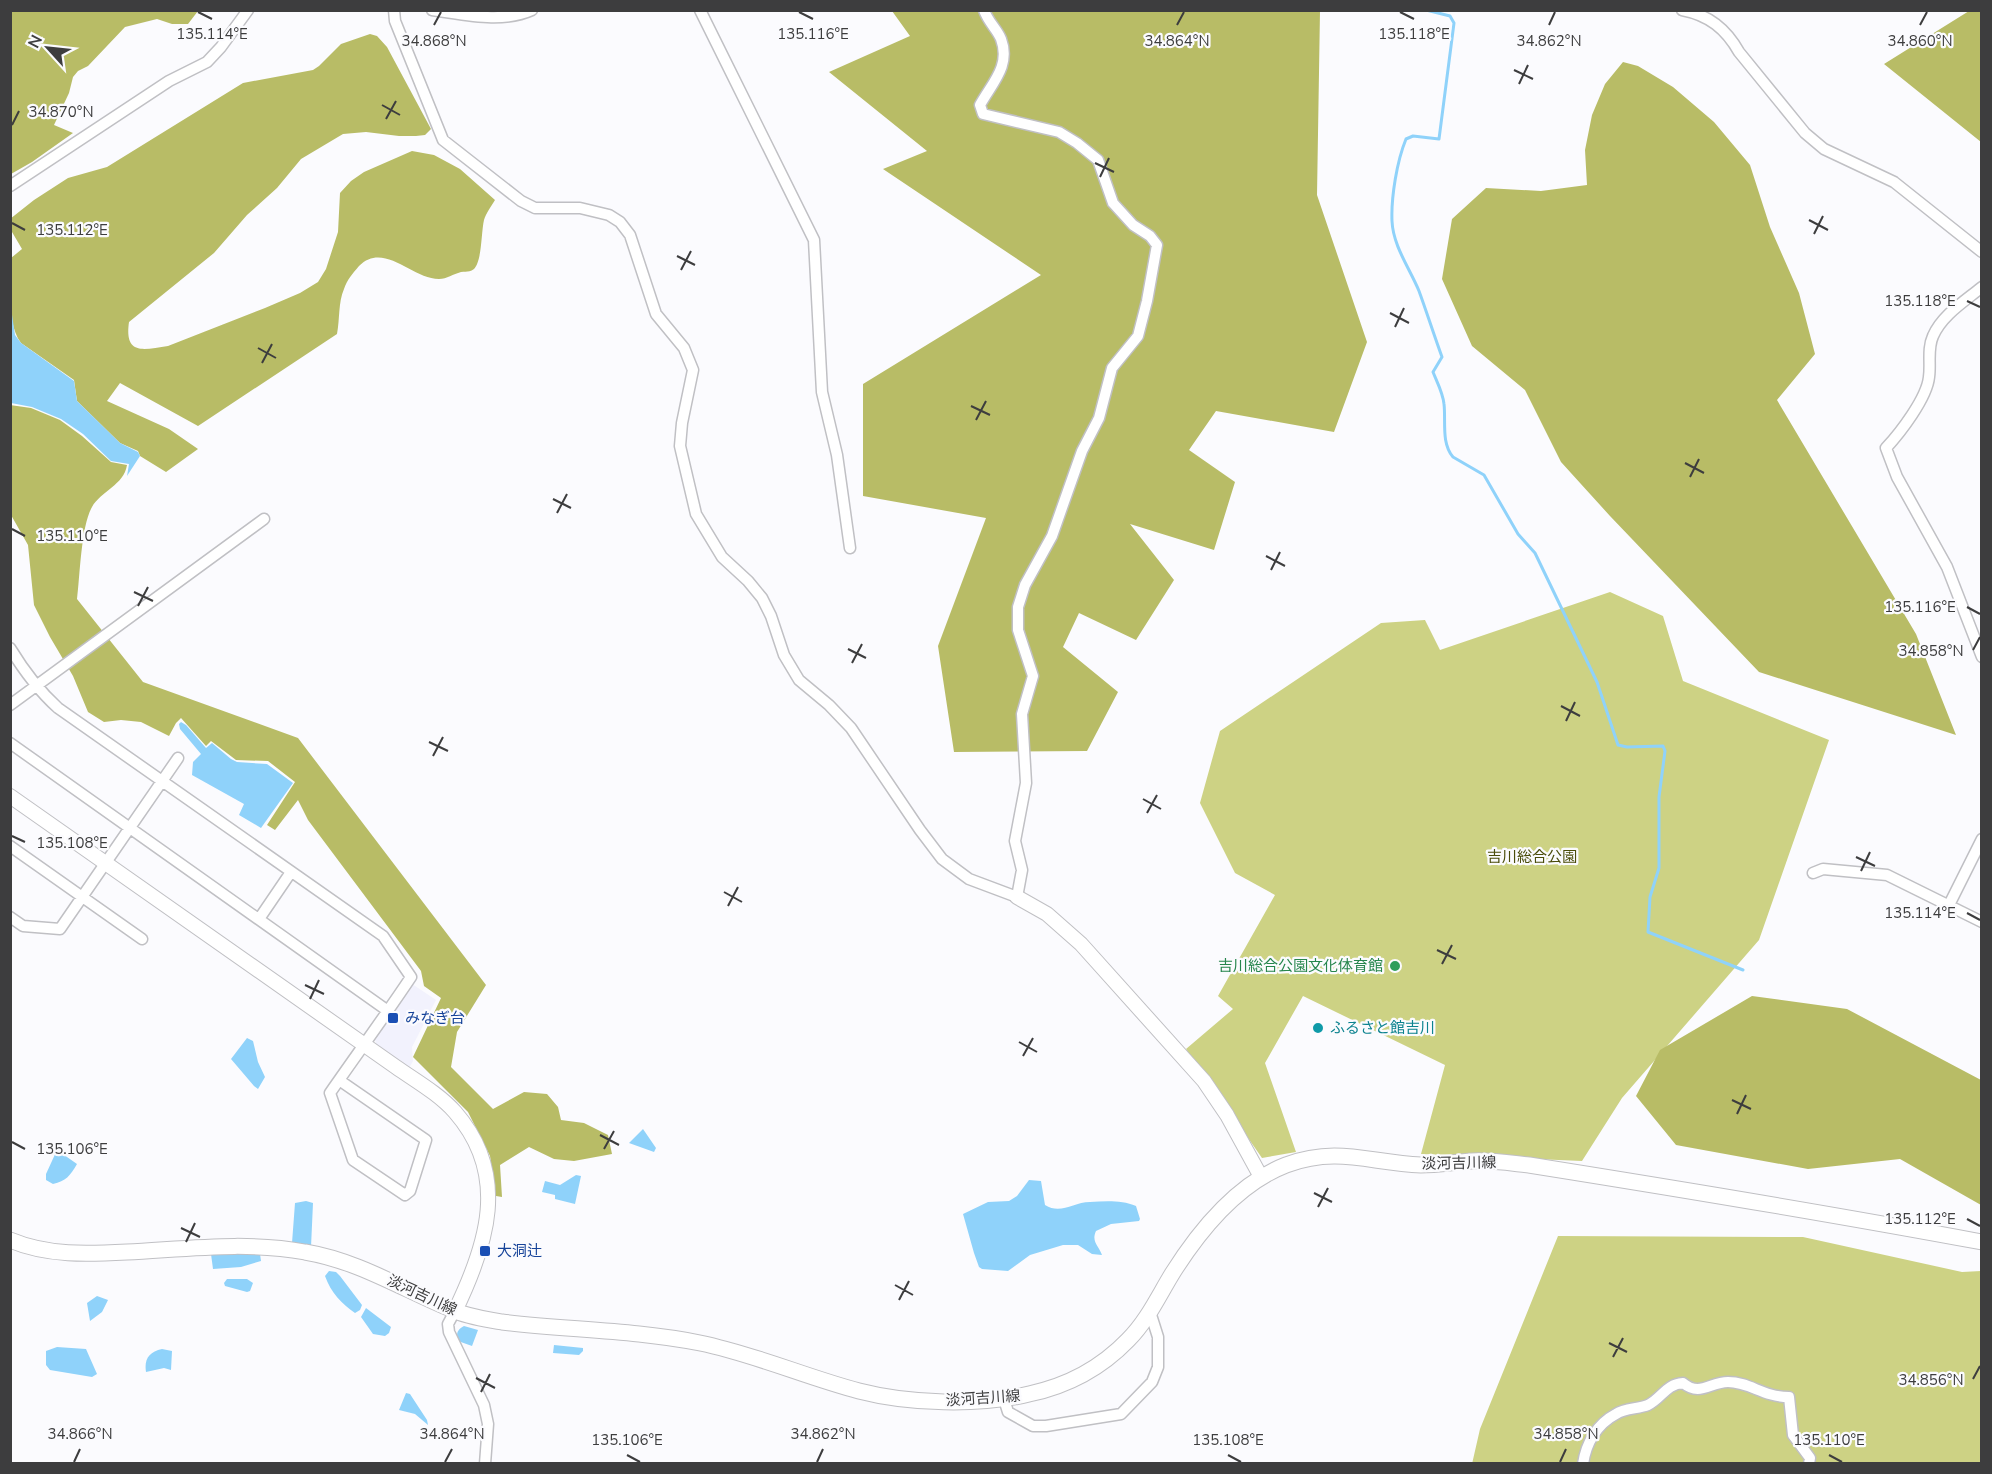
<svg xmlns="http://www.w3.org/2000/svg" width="1992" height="1474" viewBox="0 0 1992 1474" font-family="'Nunito Sans','Noto Sans JP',sans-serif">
	<rect width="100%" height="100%" fill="#fbfbfe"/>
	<!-- built -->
	<path fill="#f2f2fd" d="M 412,984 L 436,1000 L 412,1047 L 413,1061 L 409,1068 L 376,1044 L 375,1038 Z"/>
	<!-- green -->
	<path fill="#cdd284" d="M 1610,592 L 1663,616 L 1683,681 L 1829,740 L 1759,940 L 1622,1098 L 1582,1161 L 1421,1154 L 1445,1065 L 1303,996 L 1265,1063 L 1296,1152 L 1262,1158 L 1186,1049 L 1233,1009 L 1218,996 L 1275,895 L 1235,873 L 1200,803 L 1220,731 L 1381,623 L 1425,620 L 1440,650 Z
		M 1558,1236 L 1803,1237 L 1962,1272 L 1981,1271 L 1981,1463 L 1472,1464 L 1480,1429 Z"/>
	<!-- forest -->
	<path fill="#b8bc66" d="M 11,10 L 198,10 L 198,11 L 188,24 L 172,24 L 157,19 L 125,27 L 88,66 L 78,71 L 73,77 L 69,93 L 54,125 L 73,133 L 32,162 L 11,174 Z
		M 892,11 L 1320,11 L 1317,195 L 1367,342 L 1334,432 L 1216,411 L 1189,450 L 1235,482 L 1214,550 L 1130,524 L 1174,580 L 1136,640 L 1079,613 L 1063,647 L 1118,692 L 1087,751 L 954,752 L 938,646 L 986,518 L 863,496 L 863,384 L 1041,275 L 883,169 L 927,151 L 829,72 L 910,36 Z
		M 1969,11 L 1981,11 L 1981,142 L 1884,64 Z
		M 370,34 L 377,36 L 387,47 L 431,129 L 425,135 L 416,136 L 399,136 L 366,132 L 343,134 L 301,159 L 277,188 L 247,215 L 214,253 L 129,322 C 124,357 145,349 168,346 L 265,308 L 300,293 L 318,282 L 326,269 L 338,232 L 340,193 L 351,181 L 364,172 L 412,151 L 434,155 L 460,169 L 495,200 C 491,207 486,213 484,220 C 481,233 482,261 474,269 C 469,273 466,271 461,272 C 453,274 447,279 439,279 C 412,279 384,241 359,266 C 353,273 347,280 344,289 C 338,303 340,319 337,334 L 198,426 L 120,383 L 107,401 L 169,429 L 198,449 L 166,472 L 140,456 L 138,451 L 120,443 L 77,401 L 74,380 L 21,343 C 6,323 11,283 11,258 L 22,249 L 12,232 L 11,233 L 10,219 L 34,200 L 68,178 L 107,167 L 243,83 L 313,70 L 319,66 L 341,44 Z
		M 1623,62 L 1638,66 L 1673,87 L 1714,122 L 1750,165 L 1770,227 L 1799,293 L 1815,354 L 1777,400 L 1916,634 L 1956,735 L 1759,672 L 1610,516 L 1561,462 L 1525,390 L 1472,346 L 1442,279 L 1452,219 L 1486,188 L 1541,191 L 1587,185 L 1585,150 L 1592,115 L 1605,84 Z
		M 10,405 L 31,408 L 60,420 L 82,436 L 111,462 L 127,465 C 124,485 101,491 92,507 C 81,526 80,576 77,599 L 143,682 L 298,738 L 486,985 L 457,1032 L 451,1067 L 493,1109 L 524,1092 L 547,1094 L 558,1107 L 561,1120 L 584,1123 L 608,1135 L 612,1154 L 574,1161 L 554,1159 L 529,1147 L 500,1165 L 502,1197 L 496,1196 L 490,1156 L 468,1112 L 413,1057 L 441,998 L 424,986 L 421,971 L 308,820 L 298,800 L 275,830 L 267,825 L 295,782 L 268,761 L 236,760 L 211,741 L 206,746 L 181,718 L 176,723 L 169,736 L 141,722 L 121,720 L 104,722 L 88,712 L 73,676 L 50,637 L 34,605 L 28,545 L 11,515 Z
		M 1752,996 L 1847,1009 L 1981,1080 L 1981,1205 L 1900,1159 L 1808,1169 L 1676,1145 L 1636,1096 L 1660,1050 Z"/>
	<!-- water -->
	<path fill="#8fd2fa" d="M 11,308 L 15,335 L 21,343 L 74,381 L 77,401 L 120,443 L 138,452 L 140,456 L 127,476 L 129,464 L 111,461 L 83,434 L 61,419 L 32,407 L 11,403 Z
		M 181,722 L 186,725 L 206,748 L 212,743 L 231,759 L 237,762 L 267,764 L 293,783 L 261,828 L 239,815 L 244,804 L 192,775 L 193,762 L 201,754 L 180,729 L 179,724 Z
		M 247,1038 L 253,1041 L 258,1062 L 265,1077 L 258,1089 L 254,1086 L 231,1059 Z
		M 643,1129 L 656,1148 L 654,1152 L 629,1143 Z
		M 57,1150 L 77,1164 C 70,1176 66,1181 53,1184 L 46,1180 L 46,1174 Z
		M 576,1175 L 581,1176 L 575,1204 L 555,1199 L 555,1195 L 542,1192 L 545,1181 L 560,1185 Z
		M 1029,1180 L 1041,1181 L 1045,1205 C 1061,1215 1073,1202 1090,1202 C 1106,1201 1122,1200 1136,1206 L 1140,1219 L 1139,1221 L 1111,1224 L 1096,1231 C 1091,1242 1099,1246 1102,1255 L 1092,1254 L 1078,1245 L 1063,1245 L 1030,1255 L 1008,1271 L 982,1269 L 979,1267 L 974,1253 L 963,1214 L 988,1202 L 1009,1201 L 1017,1196 Z
		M 306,1201 L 313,1203 L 311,1247 L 292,1243 L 295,1203 Z
		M 239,1252 L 260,1254 L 261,1261 L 241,1267 L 213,1269 L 211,1254 Z
		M 329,1271 L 336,1272 L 340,1276 L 362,1305 L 360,1310 L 355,1313 C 342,1304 331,1293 325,1276 Z
		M 227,1279 L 247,1279 L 253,1283 L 250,1291 L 247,1292 L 225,1286 L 224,1283 Z
		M 97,1296 L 108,1300 L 102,1312 L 90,1321 L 87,1303 Z
		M 366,1308 L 391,1327 L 389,1333 L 385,1336 L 373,1334 L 361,1317 Z
		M 464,1326 L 478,1330 L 472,1346 L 458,1341 C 456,1333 457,1330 464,1326 Z
		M 554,1345 L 583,1348 L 583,1351 L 579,1355 L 553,1353 Z
		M 57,1347 L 86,1349 L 97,1374 L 92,1377 L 50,1370 L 46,1365 L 46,1351 Z
		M 162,1349 L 172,1351 L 171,1370 L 164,1368 L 146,1372 C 144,1359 149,1352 162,1349 Z
		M 406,1393 L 410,1394 L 427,1420 L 428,1425 L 415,1414 L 399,1410 Z"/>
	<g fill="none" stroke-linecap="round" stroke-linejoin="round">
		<!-- stream -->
		<path stroke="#8fd2fa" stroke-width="3" d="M 1426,10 L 1450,16 L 1454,23 L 1439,139 L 1413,136 L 1406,139 C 1397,161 1391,197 1392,221 C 1393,246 1410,269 1419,291 C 1427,313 1434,335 1442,357 L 1433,372 C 1437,382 1443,393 1444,404 C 1446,421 1441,443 1453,457 L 1484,475 L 1518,534 L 1535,553 L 1597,682 L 1618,745 L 1627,747 L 1663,746 L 1665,751 L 1659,797 L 1659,868 L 1650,897 L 1648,932 L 1743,970"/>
		<defs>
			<path id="minor" d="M 394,10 L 395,21 L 443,140 L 521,201 L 535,208 L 580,208 L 609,215 L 620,222 L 630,235 L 656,314 L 684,348 L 693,370 L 682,423 L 680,446 L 696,514 L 722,557 L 748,581 L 762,598 L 771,616 L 784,655 L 799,680 L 829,705 L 851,728 L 920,830 L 942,859 L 969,879 L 1017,897 L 1022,870 L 1015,841 L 1026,783 L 1022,714 L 1033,676 L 1018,630 L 1018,607 L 1025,585 L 1052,536 L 1082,451 L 1099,418 L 1112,368 L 1138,336 L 1147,301 L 1157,245 L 1150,236 L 1133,225 L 1113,203 L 1098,160 L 1077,143 L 1059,132 L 983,114 L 980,105 C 992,83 1011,66 1001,39 C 997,29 988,22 984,10
				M 432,10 C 463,14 501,24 532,10
				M 700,10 L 814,240 L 822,392 L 837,455 L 850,548
				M 1682,10 C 1709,15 1726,29 1739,52 L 1805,133 L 1824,149 L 1894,182 L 1982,252
				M 10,186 L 169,81 L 207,62 L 221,47 L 248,10
				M 1982,287 C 1965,301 1942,315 1933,336 C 1927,349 1931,364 1929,377 C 1927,398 1900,433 1886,448 L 1897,477 L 1947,567 L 1982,657
				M 10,648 C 24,671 38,690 58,708 L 383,936 L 411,977 C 385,1016 357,1054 330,1093 L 353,1160 L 405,1195 L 410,1191 L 426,1140 L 339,1080
				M 10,705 L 264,519
				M 10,743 L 388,1011
				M 10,846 L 142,939
				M 1813,873 L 1823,869 L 1887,875 L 1982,922
				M 1949,905 L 1982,839
				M 10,917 L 23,926 L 60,929 L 178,758
				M 259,919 L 291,872
				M 455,1311 L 448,1324 L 449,1332 L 484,1405 L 488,1424 L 485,1464
				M 1004,1399 L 1008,1412 L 1033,1426 L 1046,1426 L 1121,1414 L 1152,1382 L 1158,1367 L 1158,1337 L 1152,1318 L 1148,1315
				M 1583,1464 C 1586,1443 1597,1424 1616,1414 C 1625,1408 1638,1409 1648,1405 C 1662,1398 1666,1384 1683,1383 C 1700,1397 1710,1382 1728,1382 C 1750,1382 1763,1397 1789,1397 L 1793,1435 L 1810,1458 L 1809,1464"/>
			<path id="tertiary" d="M 10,796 L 396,1067 C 416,1081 439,1094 455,1112 C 510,1175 487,1245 455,1311
				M 1017,897 L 1047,914 L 1081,944 L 1204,1081 L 1227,1115 L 1261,1177"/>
			<path id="secondary" d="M 10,1240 C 48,1256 88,1254 127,1252 C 186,1249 247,1241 305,1252 C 359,1261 404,1290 453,1310 C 468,1317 486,1319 502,1322 C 568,1330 635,1330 700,1343 C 754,1354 806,1377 859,1391 C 909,1404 979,1406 1029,1394 C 1067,1386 1101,1368 1128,1340 C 1147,1321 1158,1297 1172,1274 C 1199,1231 1237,1184 1286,1165 C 1338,1146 1370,1163 1421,1165 C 1438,1165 1455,1162 1472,1161 C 1491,1160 1510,1163 1529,1165 C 1680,1189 1831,1214 1982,1242"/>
		</defs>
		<!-- minor casing -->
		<use href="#minor" stroke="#c0c0c4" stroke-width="13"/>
		<!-- tertiary casing -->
		<use href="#tertiary" stroke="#c0c0c4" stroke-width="16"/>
		<!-- secondary casing -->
		<use href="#secondary" stroke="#c0c0c4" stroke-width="17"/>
		<!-- minor -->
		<use href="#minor" stroke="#fff" stroke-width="10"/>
		<!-- tertiary -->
		<use href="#tertiary" stroke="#fff" stroke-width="14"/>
		<!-- secondary -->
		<use href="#secondary" stroke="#fff" stroke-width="15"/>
	</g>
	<!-- ticks -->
	<path fill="none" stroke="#3d3d3e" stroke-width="2" d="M 198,12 L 212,19M 799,12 L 813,19M 1400,12 L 1414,19M 434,25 L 441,12M 1177,25 L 1184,12M 1549,25 L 1555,12M 1920,25 L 1927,12M 1514,70 L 1533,79M 1519,84 L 1528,65M 382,105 L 400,115M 386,119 L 396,101M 12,125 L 19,111M 1095,163 L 1114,172M 1100,177 L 1109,158M 1809,220 L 1828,230M 12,223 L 25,230M 1814,234 L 1823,216M 677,256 L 695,265M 681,270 L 691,251M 1967,301 L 1980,307M 1390,313 L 1409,323M 1395,327 L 1404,308M 258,348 L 276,358M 262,363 L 272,344M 971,406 L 990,415M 976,420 L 986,401M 1685,463 L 1704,473M 1690,477 L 1699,459M 553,499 L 571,508M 557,513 L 567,494M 12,529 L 25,536M 1266,556 L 1285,566M 1271,570 L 1280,552M 134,592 L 153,601M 138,606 L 148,587M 1967,607 L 1980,614M 848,649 L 866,658M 1973,650 L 1980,637M 852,663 L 862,644M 1561,706 L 1580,716M 1566,721 L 1575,702M 429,742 L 448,751M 433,756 L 443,737M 1143,799 L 1161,809M 1147,813 L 1157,795M 12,836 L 25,842M 1856,857 L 1875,866M 1861,871 L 1870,852M 724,892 L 742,902M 728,906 L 738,887M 1967,913 L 1980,920M 1437,950 L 1456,959M 1442,964 L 1452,945M 305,985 L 324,994M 310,999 L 319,980M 1019,1042 L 1037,1052M 1023,1056 L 1033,1038M 1732,1100 L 1751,1109M 1737,1114 L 1746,1095M 600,1135 L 619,1145M 12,1142 L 25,1149M 604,1149 L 614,1131M 1314,1193 L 1332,1202M 1318,1207 L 1328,1188M 1967,1219 L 1980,1226M 181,1228 L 200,1237M 186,1242 L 195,1223M 895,1285 L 913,1295M 899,1300 L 909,1281M 1609,1343 L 1627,1352M 1613,1357 L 1623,1338M 476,1378 L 495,1388M 1973,1379 L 1980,1366M 481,1392 L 490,1374M 627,1455 L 640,1462M 1228,1455 L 1241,1462M 1829,1455 L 1842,1462M 74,1462 L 80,1449M 445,1462 L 452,1449M 817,1462 L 823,1449M 1560,1462 L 1566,1449"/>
	<!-- markers -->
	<circle fill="#2e9e5b" stroke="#fbfbfe" stroke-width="2" cx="1395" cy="966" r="6"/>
	<g fill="#1a4fb4" stroke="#fbfbfe" stroke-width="2">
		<rect x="387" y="1012" width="12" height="12" rx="3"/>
		<rect x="479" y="1245" width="12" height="12" rx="3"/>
	</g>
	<circle fill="#0f9aa8" stroke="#fbfbfe" stroke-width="2" cx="1318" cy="1028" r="6"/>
	<g text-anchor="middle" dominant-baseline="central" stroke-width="4.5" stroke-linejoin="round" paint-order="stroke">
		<!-- park labels -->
		<g font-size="15" fill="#4b4d0b" stroke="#fbfbfe">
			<text x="1532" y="857">吉川総合公園</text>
		</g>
		<!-- leisure labels -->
		<g font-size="15" fill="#27864d" stroke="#fbfbfe" text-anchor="end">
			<text x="1383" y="966">吉川総合公園文化体育館</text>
		</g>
		<!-- transit labels -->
		<g font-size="15" fill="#164399" stroke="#fbfbfe" text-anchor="start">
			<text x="405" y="1018">みなぎ台</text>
			<text x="497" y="1251">大洞辻</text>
		</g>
		<!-- culture labels -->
		<g font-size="15" fill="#0d838f" stroke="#fbfbfe" text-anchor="start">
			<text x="1330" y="1028">ふるさと館吉川</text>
		</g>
		<!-- street labels -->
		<g font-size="15" fill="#3d3d3e" stroke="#fbfbfe">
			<text transform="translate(1459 1163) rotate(-1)">淡河吉川線</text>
			<text transform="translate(422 1295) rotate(25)">淡河吉川線</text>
			<text transform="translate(983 1398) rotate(-4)">淡河吉川線</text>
		</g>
	</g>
	<g font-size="15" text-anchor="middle" fill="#3d3d3e" stroke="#fbfbfe" stroke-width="4.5" stroke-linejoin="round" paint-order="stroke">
		<text x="212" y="39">135.114°E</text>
		<text x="813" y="39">135.116°E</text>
		<text x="1414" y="39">135.118°E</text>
		<text x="434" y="46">34.868°N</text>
		<text x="1177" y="46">34.864°N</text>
		<text x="1549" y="46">34.862°N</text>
		<text x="1920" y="46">34.860°N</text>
		<text x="61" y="117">34.870°N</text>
		<text x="72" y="235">135.112°E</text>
		<text x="1920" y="306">135.118°E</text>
		<text x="72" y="541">135.110°E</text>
		<text x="1920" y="612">135.116°E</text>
		<text x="1931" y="656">34.858°N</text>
		<text x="72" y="848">135.108°E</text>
		<text x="1920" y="918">135.114°E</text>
		<text x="72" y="1154">135.106°E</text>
		<text x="1920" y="1224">135.112°E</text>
		<text x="1931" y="1385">34.856°N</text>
		<text x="80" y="1439">34.866°N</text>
		<text x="452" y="1439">34.864°N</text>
		<text x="823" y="1439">34.862°N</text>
		<text x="1566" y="1439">34.858°N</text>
		<text x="627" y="1445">135.106°E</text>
		<text x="1228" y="1445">135.108°E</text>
		<text x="1829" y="1445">135.110°E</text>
	</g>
	<!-- border -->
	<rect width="1992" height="1474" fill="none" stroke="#3d3d3e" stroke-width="24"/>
	<!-- north arrow -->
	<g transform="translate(48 48) rotate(297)" stroke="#fbfbfe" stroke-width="4.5" paint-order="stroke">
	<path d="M0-4.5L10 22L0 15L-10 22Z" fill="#3d3d3e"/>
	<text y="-9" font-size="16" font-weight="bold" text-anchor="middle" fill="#3d3d3e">N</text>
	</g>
</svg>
